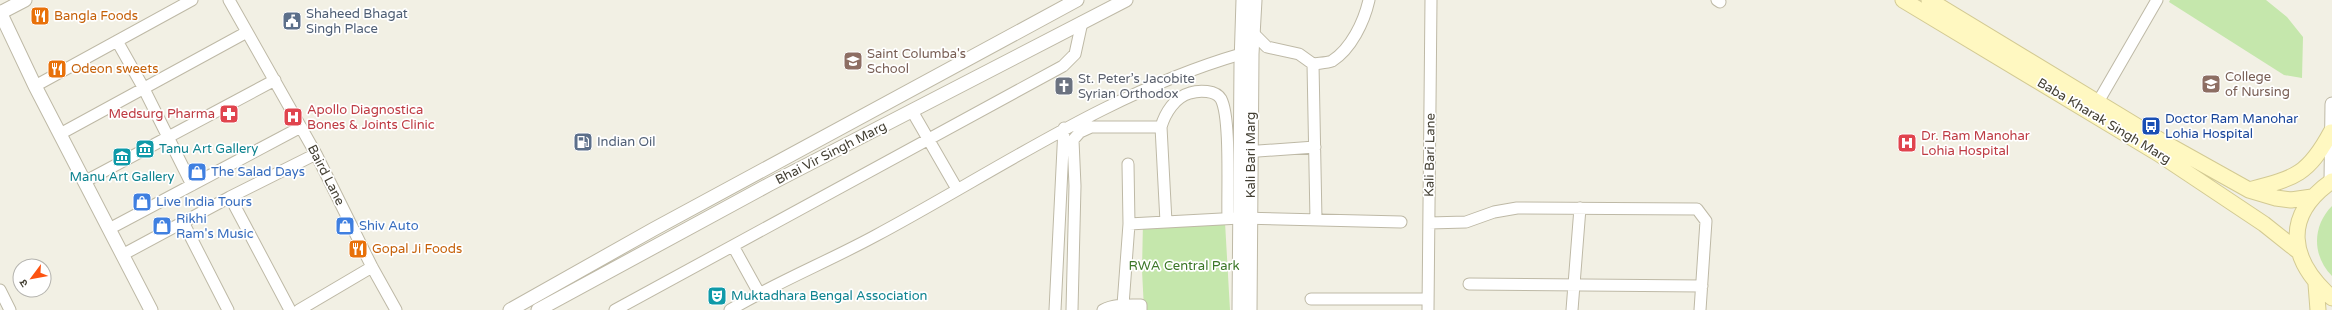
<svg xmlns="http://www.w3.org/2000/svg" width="2332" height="310" viewBox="0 0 2332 310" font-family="'Varela Round','Noto Sans Devanagari',sans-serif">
	<rect width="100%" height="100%" fill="#f2f0e4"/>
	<!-- green -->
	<path fill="#c5e7ac" d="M 2170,0 L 2266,0 L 2287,17 L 2303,37 L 2302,78 L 2284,75 L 2169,2 Z
		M 2332,206 L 2332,276 C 2312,256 2312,226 2332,206 Z
		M 1143,221 L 1225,222 L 1230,310 L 1144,310 L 1142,270 Z"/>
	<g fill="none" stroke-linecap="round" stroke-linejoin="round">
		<defs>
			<path id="minor" d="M 229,0 L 316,154 L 372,267 L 396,310
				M 1717,0 L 1720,2
				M 1247,30 L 1253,33 L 1267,47 L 1299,54 L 1313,64 L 1316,220
				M 117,41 L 143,87 L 192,185
				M 1313,64 C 1319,63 1327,63 1332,61 C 1351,49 1364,22 1369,0
				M 35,86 L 192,0
				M 2098,102 L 2157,0
				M 912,111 L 957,189
				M 60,134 L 247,32
				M 1244,152 L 1315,147
				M 84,182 L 275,80
				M 230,197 L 316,154
				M 183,222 L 228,310
				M 1166,222 L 1161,127 C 1165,113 1175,97 1190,93 C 1199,90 1216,90 1221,99 C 1231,118 1227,193 1228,218
				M 1429,223 L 1466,222 L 1494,212 L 1517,208 L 1697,209 L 1706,221 L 1700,310
				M 1129,224 L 1240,218 L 1401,222
				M 109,229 L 301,127
				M 733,246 L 759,293
				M 122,255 L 230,197 L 290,310
				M 1469,284 L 1702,286
				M 0,290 L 10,310
				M 1311,299 L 1428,299
				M 1123,305 L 1129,224 L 1128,164
				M 299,310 L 372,267
				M 615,310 L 1063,66 L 1075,54 L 1082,22
				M 730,310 C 777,282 827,262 875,236 C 995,172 1109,92 1241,54
				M 1055,310 L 1064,128
				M 1072,310 L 1075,186 L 1073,140 L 1080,132 L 1091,127 L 1161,127
				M 1103,310 C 1114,304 1128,305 1141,305 L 1141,310
				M 1428,310 L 1431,0
				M 1572,310 L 1580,208"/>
			<path id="tertiary" d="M 0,12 L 35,86 L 151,310
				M 0,13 L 25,0
				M 2331,181 L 2332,104
				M 510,310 L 654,229 L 1077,0
				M 538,310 L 770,184 L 1126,0
				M 1239,310 L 1241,64 L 1243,0
				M 1250,310 L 1252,54 L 1255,0"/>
			<path id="secondary" d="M 1903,0 L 2159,154 L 2264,224 L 2298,251
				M 1929,0 L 2163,142 L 2249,190 L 2276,198 L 2291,200 L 2312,197
				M 2332,181 C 2282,216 2289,260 2332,298
				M 2249,190 C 2295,178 2308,175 2331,132
				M 2316,284 L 2318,310"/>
		</defs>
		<!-- minor casing -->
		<use href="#minor" stroke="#beb9a6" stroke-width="13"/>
		<!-- tertiary casing -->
		<use href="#tertiary" stroke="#beb9a6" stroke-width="15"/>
		<!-- secondary casing -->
		<use href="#secondary" stroke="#d3ca93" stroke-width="17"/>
		<!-- minor -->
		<use href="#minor" stroke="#fff" stroke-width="11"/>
		<!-- tertiary -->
		<use href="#tertiary" stroke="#fff" stroke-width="13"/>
		<!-- secondary -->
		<use href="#secondary" stroke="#fff8c1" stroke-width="15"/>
	</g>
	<!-- icons -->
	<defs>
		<symbol id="restaurant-square" viewBox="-11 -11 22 22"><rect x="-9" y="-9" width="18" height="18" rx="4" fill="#e8710a" stroke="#fff"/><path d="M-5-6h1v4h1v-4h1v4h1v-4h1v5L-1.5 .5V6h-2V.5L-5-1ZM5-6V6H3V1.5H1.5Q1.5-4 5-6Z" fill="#fff"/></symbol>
		<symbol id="civic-square" viewBox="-11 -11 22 22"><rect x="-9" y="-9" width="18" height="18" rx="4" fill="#5c6f8a" stroke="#fff"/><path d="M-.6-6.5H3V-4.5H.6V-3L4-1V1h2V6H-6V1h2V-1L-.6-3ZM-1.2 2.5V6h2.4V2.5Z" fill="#fff"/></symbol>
		<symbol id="school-square" viewBox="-11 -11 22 22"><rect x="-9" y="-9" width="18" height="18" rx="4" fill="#8d6e63" stroke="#fff"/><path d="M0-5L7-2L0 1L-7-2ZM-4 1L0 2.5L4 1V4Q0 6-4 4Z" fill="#fff"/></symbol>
		<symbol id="university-square" viewBox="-11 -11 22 22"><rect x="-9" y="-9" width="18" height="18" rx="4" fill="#8d6e63" stroke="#fff"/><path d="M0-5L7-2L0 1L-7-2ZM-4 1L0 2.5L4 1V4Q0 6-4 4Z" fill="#fff"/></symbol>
		<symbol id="church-square" viewBox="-11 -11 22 22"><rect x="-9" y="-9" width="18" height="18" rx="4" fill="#6b7280" stroke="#fff"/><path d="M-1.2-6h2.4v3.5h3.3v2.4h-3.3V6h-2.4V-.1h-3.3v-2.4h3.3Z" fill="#fff"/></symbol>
		<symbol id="pharmacy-square" viewBox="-11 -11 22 22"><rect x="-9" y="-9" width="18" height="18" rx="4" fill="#e0444e" stroke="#fff"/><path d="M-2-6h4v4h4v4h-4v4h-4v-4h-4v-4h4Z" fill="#fff"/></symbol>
		<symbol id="hospital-square" viewBox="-11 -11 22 22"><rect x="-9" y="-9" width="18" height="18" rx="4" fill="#e0444e" stroke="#fff"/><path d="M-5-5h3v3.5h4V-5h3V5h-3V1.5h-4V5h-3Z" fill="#fff"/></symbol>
		<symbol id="bus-square" viewBox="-11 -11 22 22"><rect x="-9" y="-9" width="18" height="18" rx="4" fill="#1a4fb4" stroke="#fff"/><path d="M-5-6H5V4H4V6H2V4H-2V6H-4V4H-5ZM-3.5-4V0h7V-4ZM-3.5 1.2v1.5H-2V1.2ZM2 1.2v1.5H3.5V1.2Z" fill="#fff"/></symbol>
		<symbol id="fuel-square" viewBox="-11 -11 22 22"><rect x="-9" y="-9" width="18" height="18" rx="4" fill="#5c6f8a" stroke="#fff"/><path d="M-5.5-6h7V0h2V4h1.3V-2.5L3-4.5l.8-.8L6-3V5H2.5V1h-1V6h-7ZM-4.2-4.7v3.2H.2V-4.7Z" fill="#fff"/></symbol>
		<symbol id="museum-square" viewBox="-11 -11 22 22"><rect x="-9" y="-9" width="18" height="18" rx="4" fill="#0f9aa8" stroke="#fff"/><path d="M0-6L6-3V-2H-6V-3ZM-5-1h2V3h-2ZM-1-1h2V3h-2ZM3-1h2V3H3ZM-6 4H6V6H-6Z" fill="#fff"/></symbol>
		<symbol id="shop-square" viewBox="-11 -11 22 22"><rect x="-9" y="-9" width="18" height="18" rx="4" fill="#3f7fe0" stroke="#fff"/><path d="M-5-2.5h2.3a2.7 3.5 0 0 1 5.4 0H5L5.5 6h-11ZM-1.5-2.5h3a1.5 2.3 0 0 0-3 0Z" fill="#fff"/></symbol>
		<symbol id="theatre-square" viewBox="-11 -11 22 22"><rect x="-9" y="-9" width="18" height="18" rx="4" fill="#0f9aa8" stroke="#fff"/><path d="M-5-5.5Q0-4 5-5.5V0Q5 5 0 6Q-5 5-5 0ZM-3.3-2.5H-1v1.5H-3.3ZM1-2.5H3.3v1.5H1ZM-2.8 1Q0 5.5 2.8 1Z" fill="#fff"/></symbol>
	</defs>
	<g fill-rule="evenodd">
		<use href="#restaurant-square" x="29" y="5" width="22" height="22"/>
		<use href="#civic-square" x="281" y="10" width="22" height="22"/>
		<use href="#school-square" x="842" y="50" width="22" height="22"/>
		<use href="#restaurant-square" x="46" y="58" width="22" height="22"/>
		<use href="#university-square" x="2200" y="73" width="22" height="22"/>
		<use href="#church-square" x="1053" y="75" width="22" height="22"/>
		<use href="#pharmacy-square" x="218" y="103" width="22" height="22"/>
		<use href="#hospital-square" x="282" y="106" width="22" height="22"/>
		<use href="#bus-square" x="2140" y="115" width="22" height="22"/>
		<use href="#fuel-square" x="572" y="131" width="22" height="22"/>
		<use href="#hospital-square" x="1896" y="132" width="22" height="22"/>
		<use href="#museum-square" x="134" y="138" width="22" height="22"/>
		<use href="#museum-square" x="111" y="146" width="22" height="22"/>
		<use href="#shop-square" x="186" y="161" width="22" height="22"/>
		<use href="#shop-square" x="131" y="191" width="22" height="22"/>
		<use href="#shop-square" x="151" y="215" width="22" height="22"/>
		<use href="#shop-square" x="334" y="215" width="22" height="22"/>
		<use href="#restaurant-square" x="347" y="238" width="22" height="22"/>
		<use href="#theatre-square" x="706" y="285" width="22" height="22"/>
	</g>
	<g text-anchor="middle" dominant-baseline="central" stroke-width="3.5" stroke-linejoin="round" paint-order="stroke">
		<!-- service labels -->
		<g font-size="13" fill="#4e5e75" stroke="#fff" text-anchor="start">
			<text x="306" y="14">Shaheed Bhagat<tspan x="306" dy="15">Singh Place</tspan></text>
			<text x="597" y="142">Indian Oil</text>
		</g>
		<!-- food labels -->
		<g font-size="13" fill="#c56008" stroke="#fff" text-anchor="start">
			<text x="54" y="16">Bangla Foods</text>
			<text x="71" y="69">Odeon sweets</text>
			<text x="372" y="249">Gopal Ji Foods</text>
		</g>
		<!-- education labels -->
		<g font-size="13" fill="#785e54" stroke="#fff" text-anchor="start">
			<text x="867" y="54">Saint Columba's<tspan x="867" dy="15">School</tspan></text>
			<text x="2225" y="77">College<tspan x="2225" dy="15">of Nursing</tspan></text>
		</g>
		<!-- worship labels -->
		<g font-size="13" fill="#5b616d" stroke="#fff" text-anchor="start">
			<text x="1078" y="79">St. Peter’s Jacobite<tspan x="1078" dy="15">Syrian Orthodox</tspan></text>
		</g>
		<!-- health labels -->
		<g font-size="13" fill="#be3a42" stroke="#fff" text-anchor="start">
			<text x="307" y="110">Apollo Diagnostica<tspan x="307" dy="15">Bones &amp; Joints Clinic</tspan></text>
			<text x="215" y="114" text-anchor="end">Medsurg Pharma</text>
			<text x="1921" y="136">Dr. Ram Manohar<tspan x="1921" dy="15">Lohia Hospital</tspan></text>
		</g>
		<!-- transit labels -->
		<g font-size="13" fill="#164399" stroke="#fff" text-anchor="start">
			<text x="2165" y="119">Doctor Ram Manohar<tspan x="2165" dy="15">Lohia Hospital</tspan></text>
		</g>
		<!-- street labels -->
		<g font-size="13" fill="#444034" stroke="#fff">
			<text transform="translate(2104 121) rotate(31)">Baba Kharak Singh Marg</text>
			<text transform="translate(831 153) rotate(-27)">Bhai Vir Singh Marg</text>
			<text transform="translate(1251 155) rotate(-90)">Kali Bari Marg</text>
			<text transform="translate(1430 155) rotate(-89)">Kali Bari Lane</text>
			<text transform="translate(326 175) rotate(63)">Baird Lane</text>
		</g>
		<!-- culture labels -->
		<g font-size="13" fill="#0d838f" stroke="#fff" text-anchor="start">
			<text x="159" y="149">Tanu Art Gallery</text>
			<text x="122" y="177" text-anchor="middle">Manu Art Gallery</text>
			<text x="731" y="296">Muktadhara Bengal Association</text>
		</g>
		<!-- shop labels -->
		<g font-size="13" fill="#366cbe" stroke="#fff" text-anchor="start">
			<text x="211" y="172">The Salad Days</text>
			<text x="156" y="202">Live India Tours</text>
			<text x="176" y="219">Rikhi<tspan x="176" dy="15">Ram's Music</tspan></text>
			<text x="359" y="226">Shiv Auto</text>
		</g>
		<!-- park labels -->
		<g font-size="13" fill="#3b7627" stroke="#fff">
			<text x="1184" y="266">RWA Central Park</text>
		</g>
	</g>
	<!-- north arrow -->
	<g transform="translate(32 278) rotate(238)"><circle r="19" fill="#ffffff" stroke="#b4b3ae"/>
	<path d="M0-3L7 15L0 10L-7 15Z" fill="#fc5311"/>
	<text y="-6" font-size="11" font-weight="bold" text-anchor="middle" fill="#444034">उ</text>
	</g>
</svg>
